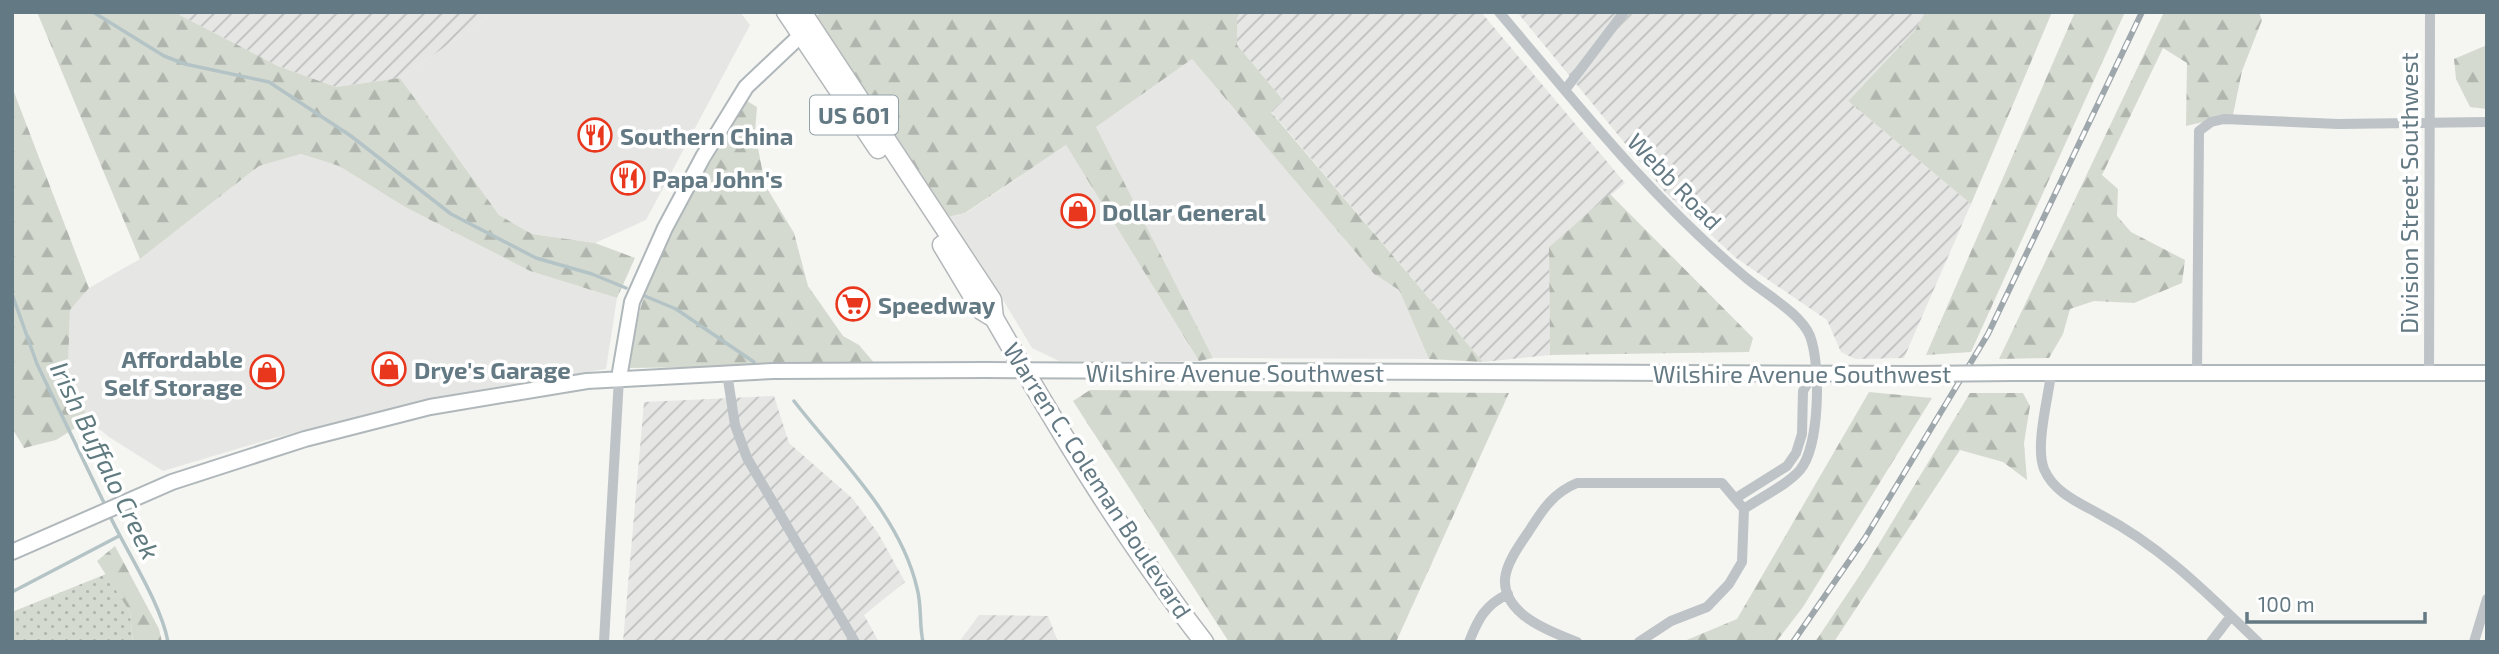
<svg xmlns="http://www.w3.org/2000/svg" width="2499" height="654" viewBox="0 0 2499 654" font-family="'Exo 2',sans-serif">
	<defs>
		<pattern id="industrial-furrows" width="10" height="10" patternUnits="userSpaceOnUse" patternTransform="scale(1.75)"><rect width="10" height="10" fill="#e6e6e5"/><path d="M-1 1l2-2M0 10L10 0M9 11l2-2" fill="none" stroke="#bebfbf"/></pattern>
		<pattern id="grass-dots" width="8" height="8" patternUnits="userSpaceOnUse" patternTransform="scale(1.75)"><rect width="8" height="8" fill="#d5dad0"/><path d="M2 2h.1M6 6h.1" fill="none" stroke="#b0b6ae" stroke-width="1.8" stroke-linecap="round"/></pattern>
		<pattern id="forest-firs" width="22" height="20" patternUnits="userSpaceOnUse" patternTransform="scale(1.75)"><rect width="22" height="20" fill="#d5dad0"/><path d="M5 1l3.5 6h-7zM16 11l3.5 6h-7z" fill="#b0b6ae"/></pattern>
	</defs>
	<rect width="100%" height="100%" fill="#f5f5f1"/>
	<!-- built -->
	<path fill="#e6e6e5" d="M 495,12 L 740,12 L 750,25 L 646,220 L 595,243 L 532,234 L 499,215 L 400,78 Z
		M 1192,59 L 1374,274 L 1399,290 L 1429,359 L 1213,358 L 1095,127 Z
		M 1066,145 L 1199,361 L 1059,361 L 1032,348 L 980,262 L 948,217 L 966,213 Z
		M 301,154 L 339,166 L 405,207 L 530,271 L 617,298 L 606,369 L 478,390 L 274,438 L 163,471 L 109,437 L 88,420 L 68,368 L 70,310 L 89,288 L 140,259 L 259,166 Z"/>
	<!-- industrial -->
	<path fill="url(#industrial-furrows)" d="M 174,12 L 495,12 L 400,78 L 336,87 L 278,66 Z
		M 1241,12 L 1481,12 L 1625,183 L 1549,247 L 1550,355 L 1483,362 L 1271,111 L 1283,100 L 1237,45 L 1237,18 Z
		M 1517,12 L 1925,12 L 1916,29 L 1848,101 L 1971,204 L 1904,358 L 1855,359 L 1841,352 L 1827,320 L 1736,258 L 1665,192 Z
		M 774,396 L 789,443 L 853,499 L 878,533 L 905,582 L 864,615 L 879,642 L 623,642 L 644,402 Z
		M 979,615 L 1048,616 L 1058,642 L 959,642 Z"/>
	<!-- grass -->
	<path fill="url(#grass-dots)" d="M 106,574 L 130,612 L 133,642 L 12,642 L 12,612 Z"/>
	<!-- forest -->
	<path fill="url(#forest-firs)" d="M 37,12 L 174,12 L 278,66 L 336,87 L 400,78 L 499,215 L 532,234 L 595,243 L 635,258 L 617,298 L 530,271 L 405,207 L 339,166 L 301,154 L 259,166 L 140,259 Z
		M 822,12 L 1241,12 L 1237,18 L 1237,45 L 1283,100 L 1271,112 L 1483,362 L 1429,359 L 1399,290 L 1374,274 L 1192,59 L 1096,127 L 1213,358 L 1199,361 L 1066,145 L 965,213 L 948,217 L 815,17 Z
		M 1925,12 L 2052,12 L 1971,204 L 1848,101 L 1916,29 Z
		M 2075,12 L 2125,12 L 1971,352 L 1926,355 Z
		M 2164,12 L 2259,12 L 2262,20 L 2242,71 L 2233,115 L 2186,126 L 2187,63 L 2163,48 L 2102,175 L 2118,189 L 2117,216 L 2131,232 L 2185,260 L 2182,283 L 2134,303 L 2094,301 L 2070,309 L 2063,334 L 2049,358 L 1999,359 Z
		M 2487,45 L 2487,109 L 2470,107 L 2456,79 L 2454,59 Z
		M 12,87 L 89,288 L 70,310 L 68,368 L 88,420 L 56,440 L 24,448 L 12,428 Z
		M 747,101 L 757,107 L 755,132 L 765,185 L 794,233 L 808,286 L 843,336 L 859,345 L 876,365 L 630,368 C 636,270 699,184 747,101 Z
		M 1610,194 L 1753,338 L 1749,352 L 1550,355 L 1549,247 Z
		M 1090,390 L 1509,393 L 1396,642 L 1229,642 L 1073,401 Z
		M 1869,392 L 1932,398 L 1803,607 L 1776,642 L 1682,642 L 1737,619 Z
		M 1970,393 L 2023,393 L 2030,406 L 2024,443 L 2027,480 L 2003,462 L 1960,450 L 1834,642 L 1815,642 L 1862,572 Z
		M 115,546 L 159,629 L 162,642 L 133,642 L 130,612 L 97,561 Z"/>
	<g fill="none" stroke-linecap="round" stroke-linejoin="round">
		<!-- stream -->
		<path stroke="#b4c4c6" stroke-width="3.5" d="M 93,12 L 164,56 L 185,64 L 269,82 L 351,136 L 451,214 L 536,258 L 592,274 L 626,288
			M 12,294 L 37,364 L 106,507
			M 645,296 L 676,309 L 754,362
			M 794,401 C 838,458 900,515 917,588 C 922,606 919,624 923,642
			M 109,514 C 126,551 161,603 168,642
			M 12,592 L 119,536"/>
		<defs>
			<path id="secondary" d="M 2012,373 L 2487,373
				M 619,378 L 632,302 L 665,228 L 703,157 L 746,87 L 801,35
				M 12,552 L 172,482 L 305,439 L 430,407 L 587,381 L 773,371 L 986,370 L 1916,374"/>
			<path id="highway" d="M 786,12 L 878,149
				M 802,12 L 992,300 L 994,318 C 1058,429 1125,541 1204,642
				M 942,245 L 981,310 L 994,318"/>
		</defs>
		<!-- secondary casing -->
		<use href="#secondary" stroke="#b0b7ba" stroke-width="18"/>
		<!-- highway casing -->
		<use href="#highway" stroke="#b3b7ba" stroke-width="21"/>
		<!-- street -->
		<path stroke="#bdc3c6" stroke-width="10" d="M 1499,12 C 1577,104 1651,198 1744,276 C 1763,293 1800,312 1810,336 C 1821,365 1820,446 1800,470 C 1786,486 1761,497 1744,509
			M 1565,90 L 1624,12
			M 727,373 L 735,425 L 747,458 L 855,642
			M 2197,373 L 2199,131 L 2211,122 L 2224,119 L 2338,124 L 2487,122
			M 2429,373 L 2430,12
			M 2051,374 C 2048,399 2035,446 2044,469 C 2054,493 2080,503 2101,515 C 2162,547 2209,595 2258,642
			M 1736,498 L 1787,466 L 1796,453 L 1802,434 L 1803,391 L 1814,373
			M 604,642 L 619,378
			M 1469,642 C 1478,619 1485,605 1508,594
			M 1577,642 C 1551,632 1503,615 1505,579 C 1506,563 1521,543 1529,531 C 1543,509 1553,493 1577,483 L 1722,483 L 1744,509 L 1742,562 L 1729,584 L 1707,607 L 1671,621 L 1639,642
			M 2211,642 L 2231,616
			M 2474,642 L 2487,599"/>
		<!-- secondary -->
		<use href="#secondary" stroke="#fff" stroke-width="14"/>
		<!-- highway -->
		<use href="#highway" stroke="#fff" stroke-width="18"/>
		<defs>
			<path id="rail" d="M 1793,642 L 1865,538 L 1988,334 L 2142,12"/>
		</defs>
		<!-- rail casing -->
		<use href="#rail" stroke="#9ea7ab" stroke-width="6"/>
		<!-- rail -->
		<use href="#rail" stroke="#fff" stroke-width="3.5" stroke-dasharray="10" stroke-linecap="butt"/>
		<defs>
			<path id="secondary-bridge" d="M 1916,374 L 2012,373"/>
		</defs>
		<!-- secondary-bridge casing -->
		<use href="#secondary-bridge" stroke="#b0b7ba" stroke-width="18" stroke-linecap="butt"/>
		<!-- secondary-bridge -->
		<use href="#secondary-bridge" stroke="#fff" stroke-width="14"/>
	</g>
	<!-- icons -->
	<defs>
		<symbol id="restaurant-ring" viewBox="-11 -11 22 22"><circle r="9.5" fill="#fff" stroke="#e9371e" stroke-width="1.5"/><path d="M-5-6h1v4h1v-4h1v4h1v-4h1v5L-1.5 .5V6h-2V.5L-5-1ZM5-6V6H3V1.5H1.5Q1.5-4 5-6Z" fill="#e9371e"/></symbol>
		<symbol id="shop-ring" viewBox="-11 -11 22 22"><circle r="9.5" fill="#fff" stroke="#e9371e" stroke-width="1.5"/><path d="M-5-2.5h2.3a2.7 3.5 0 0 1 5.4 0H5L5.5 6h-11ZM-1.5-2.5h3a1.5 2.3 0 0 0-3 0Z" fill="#e9371e"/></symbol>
		<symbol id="supermarket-ring" viewBox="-11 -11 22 22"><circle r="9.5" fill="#fff" stroke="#e9371e" stroke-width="1.5"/><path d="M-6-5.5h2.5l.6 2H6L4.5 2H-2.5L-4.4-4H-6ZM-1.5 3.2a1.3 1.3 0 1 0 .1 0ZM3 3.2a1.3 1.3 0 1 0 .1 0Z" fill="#e9371e"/></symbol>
	</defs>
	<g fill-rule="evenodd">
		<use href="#restaurant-ring" x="576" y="116" width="38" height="38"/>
		<use href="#restaurant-ring" x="609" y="159" width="38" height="38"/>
		<use href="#shop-ring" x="1059" y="192" width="38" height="38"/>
		<use href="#supermarket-ring" x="834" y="285" width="38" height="38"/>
		<use href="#shop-ring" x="370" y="350" width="38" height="38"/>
		<use href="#shop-ring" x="248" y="353" width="38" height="38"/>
	</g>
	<g text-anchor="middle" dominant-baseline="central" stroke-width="7" stroke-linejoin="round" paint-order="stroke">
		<!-- shield labels -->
		<rect fill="#fff" stroke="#92a1a8" stroke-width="2" x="810" y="95.5" width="88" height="39" rx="5"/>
		<g font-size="23" font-weight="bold" fill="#637983">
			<text x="854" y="115">US 601</text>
		</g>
		<!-- poi labels -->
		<g font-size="24" font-weight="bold" fill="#637983" stroke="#fff" text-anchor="start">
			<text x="620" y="135">Southern China</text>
			<text x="652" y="178">Papa John's</text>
			<text x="1102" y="211">Dollar General</text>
			<text x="878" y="304">Speedway</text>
			<text x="243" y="358" text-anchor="end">Affordable<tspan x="243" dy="28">Self Storage</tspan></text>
			<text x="414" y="369">Drye's Garage</text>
		</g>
		<!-- street labels -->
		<g font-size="24" fill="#637983" stroke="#fff">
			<text transform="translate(1675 181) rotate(46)">Webb Road</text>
			<text transform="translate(2408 193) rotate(-90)">Division Street Southwest</text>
			<text x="1235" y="372">Wilshire Avenue Southwest</text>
			<text x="1802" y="373">Wilshire Avenue Southwest</text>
			<text transform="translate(1098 480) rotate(57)">Warren C. Coleman Boulevard</text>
		</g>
		<!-- water labels -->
		<g font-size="26" font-style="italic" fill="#5f7b80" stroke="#fff">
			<text transform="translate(106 460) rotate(64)">Irish Buffalo Creek</text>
		</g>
	</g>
	<!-- border -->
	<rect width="2499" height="654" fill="none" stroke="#637983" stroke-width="28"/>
	<!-- scale -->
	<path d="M2247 612v10h178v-10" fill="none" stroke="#637983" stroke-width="3.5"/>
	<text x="2258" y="612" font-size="21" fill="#637983" stroke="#ffffff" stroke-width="5" paint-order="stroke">100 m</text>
</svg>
